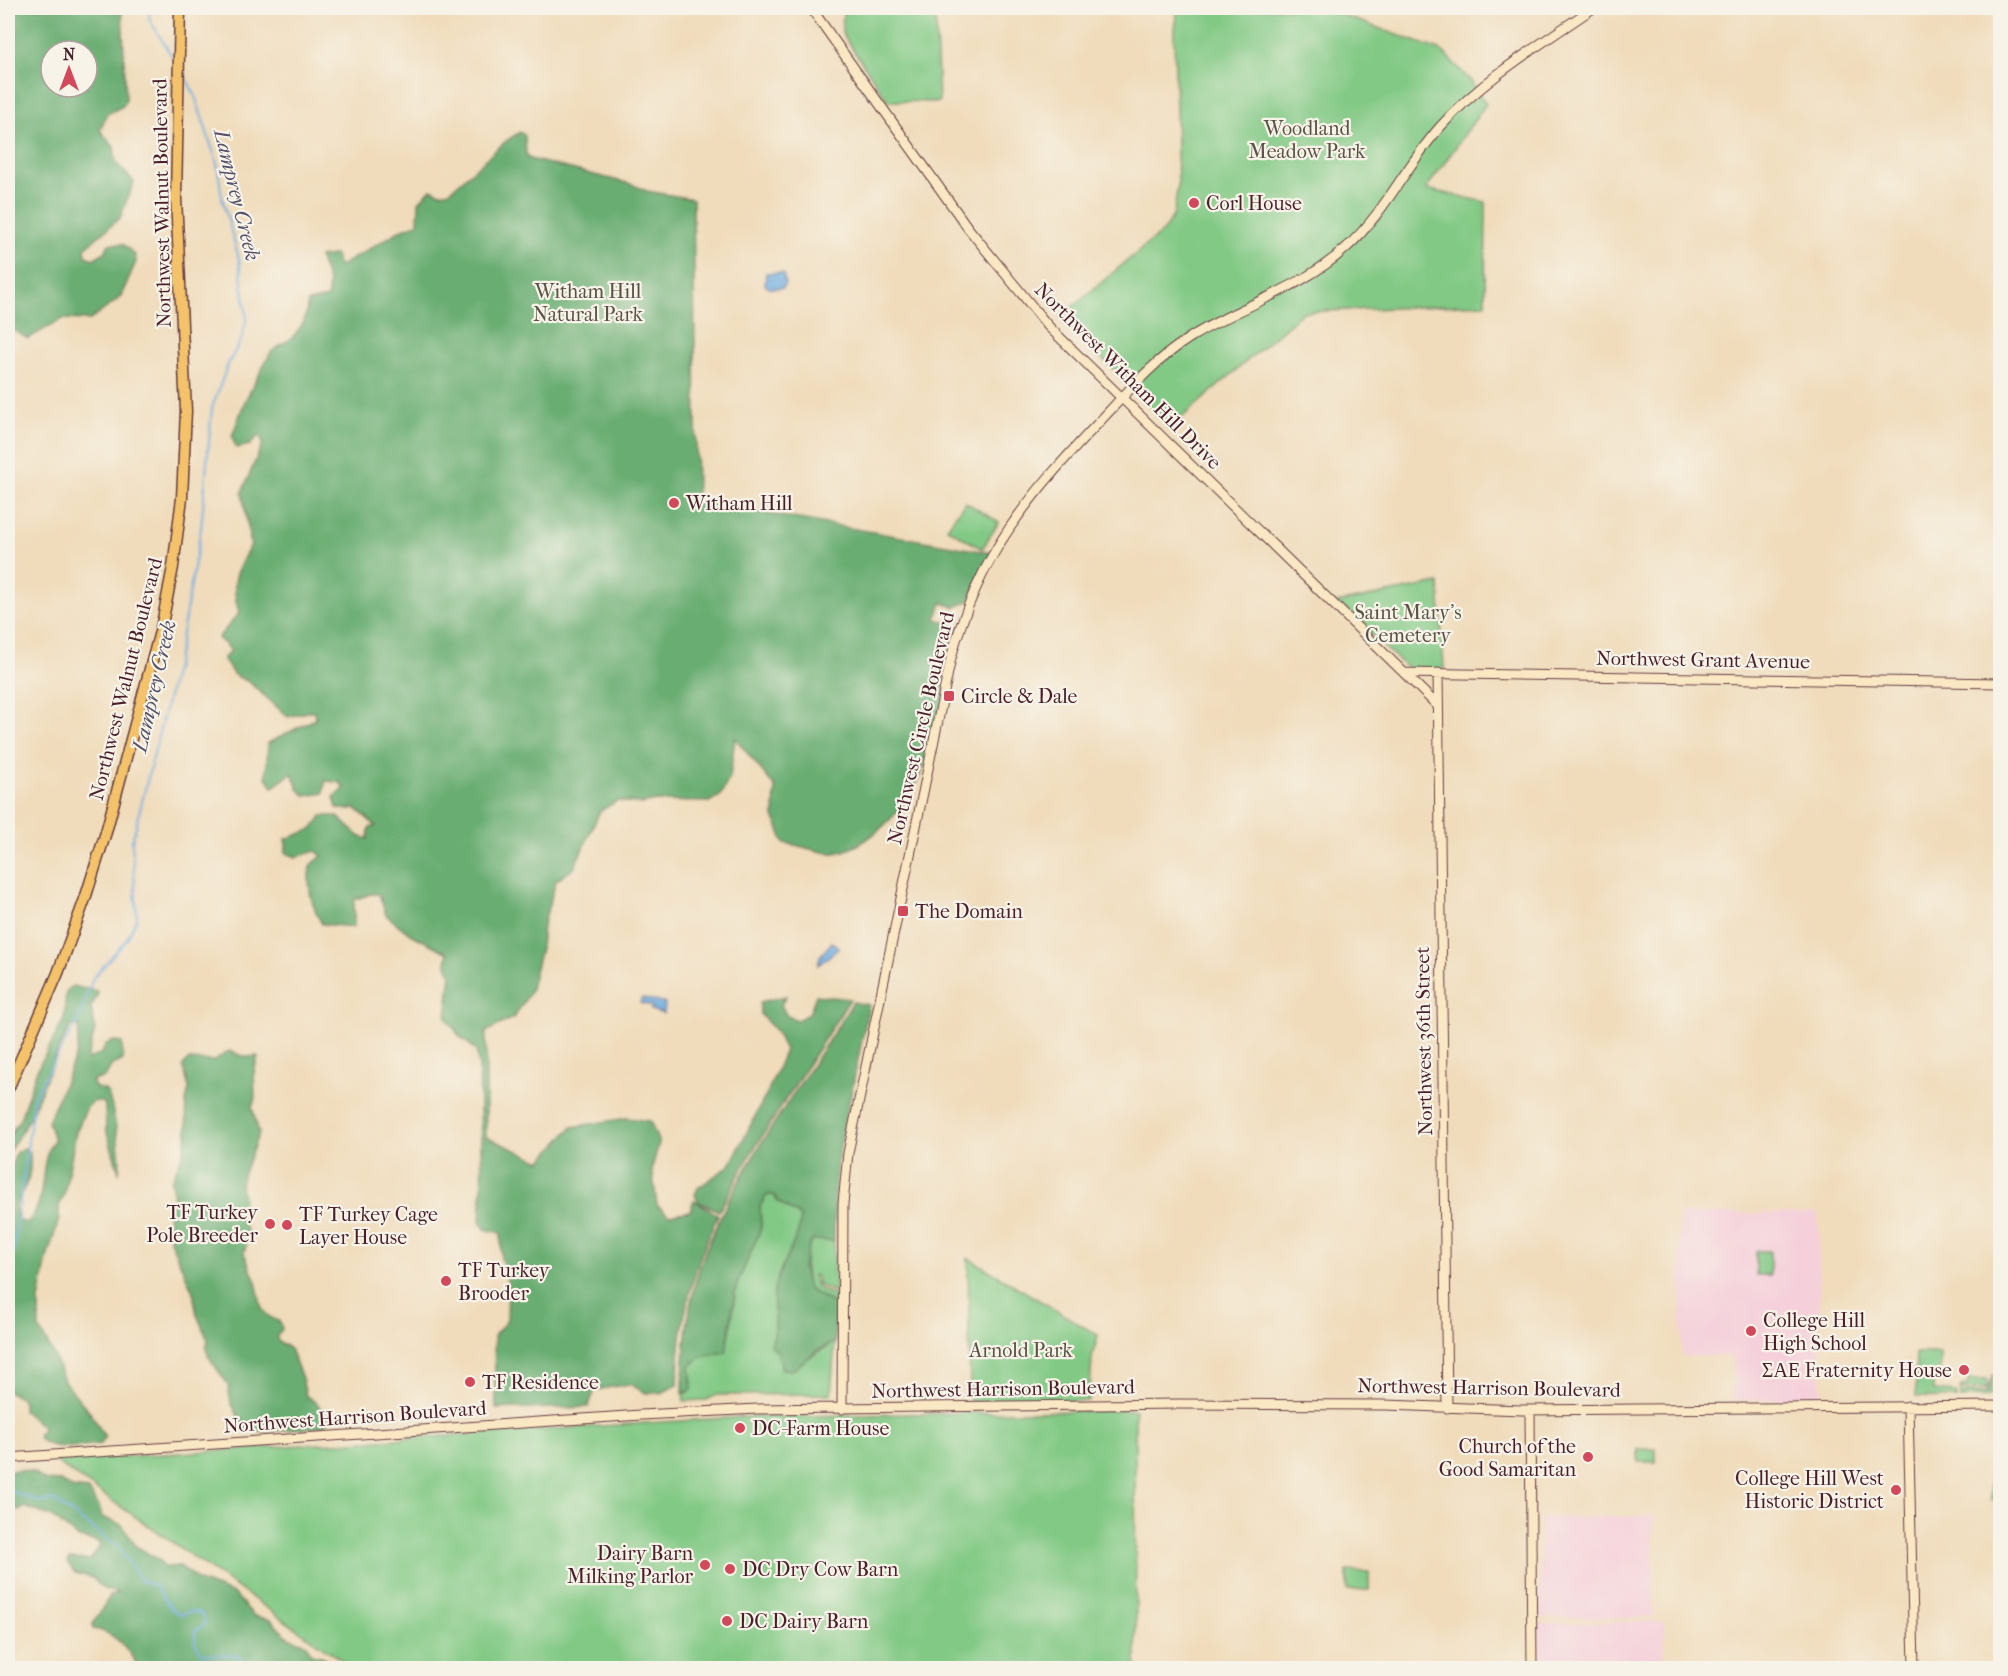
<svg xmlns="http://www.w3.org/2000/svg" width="2008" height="1676" viewBox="0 0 2008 1676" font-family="'IM FELL French Canon',serif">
	<rect width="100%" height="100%" fill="#f7f3e8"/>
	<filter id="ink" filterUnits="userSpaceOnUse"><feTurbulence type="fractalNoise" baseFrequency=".0167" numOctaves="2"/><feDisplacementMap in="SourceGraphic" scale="12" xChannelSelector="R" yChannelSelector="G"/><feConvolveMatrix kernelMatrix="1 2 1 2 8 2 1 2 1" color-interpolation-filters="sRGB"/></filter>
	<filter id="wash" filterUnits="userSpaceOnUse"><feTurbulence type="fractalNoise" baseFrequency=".008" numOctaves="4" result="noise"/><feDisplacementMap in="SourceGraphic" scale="24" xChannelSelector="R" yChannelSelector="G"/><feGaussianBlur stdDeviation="1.35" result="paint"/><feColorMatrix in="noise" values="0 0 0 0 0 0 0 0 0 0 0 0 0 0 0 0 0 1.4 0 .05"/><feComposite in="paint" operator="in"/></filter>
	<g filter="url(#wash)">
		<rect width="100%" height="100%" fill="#f0dcbb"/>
		<!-- built -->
		<path fill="#f5cfda" d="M 1818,1213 L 1821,1399 L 1733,1400 L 1733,1356 L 1682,1356 L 1679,1214 Z
			M 1653,1516 L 1653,1617 L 1539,1618 L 1541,1518 Z
			M 1664,1621 L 1664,1668 L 1534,1668 L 1534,1624 Z"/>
		<!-- green -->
		<path fill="#82c985" stroke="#667458" stroke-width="1.5" d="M 843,8 L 935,8 L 939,102 L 888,101 L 842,33 Z
			M 1178,8 L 1323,8 L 1442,51 L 1470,80 L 1486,104 L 1426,189 L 1486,202 L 1485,304 L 1303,312 L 1171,427 L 1060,317 L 1163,231 L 1173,216 L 1178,185 L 1174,36 Z
			M 965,502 L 999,522 L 982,549 L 947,528 Z
			M 1439,583 L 1444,669 L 1408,669 L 1337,603 Z
			M 767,1195 L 774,1195 L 778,1202 L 801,1216 C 803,1235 780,1264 775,1286 C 770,1307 781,1320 771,1346 L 778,1352 L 782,1369 L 799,1363 L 835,1342 L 831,1394 L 716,1395 L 707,1400 L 684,1401 L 683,1393 L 688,1393 L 692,1384 L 690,1366 L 701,1357 L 716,1353 L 730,1333 L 736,1287 L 761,1228 L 760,1206 Z
			M 814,1240 L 834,1241 L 835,1292 L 818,1285 L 816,1276 L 813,1275 L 816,1287 L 835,1296 L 835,1304 L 808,1289 C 805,1274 801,1252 814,1240 Z
			M 1756,1251 L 1770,1251 L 1770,1275 L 1756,1275 Z
			M 968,1258 L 1098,1335 L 1092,1358 L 1089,1401 L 970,1402 Z
			M 1916,1353 L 1940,1353 L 1940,1376 L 1939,1379 L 1933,1380 L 1933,1391 L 1956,1393 L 1956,1398 L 1916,1397 Z
			M 1993,1374 L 1990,1396 L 1960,1398 L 1960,1393 L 1986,1393 Z
			M 1968,1380 L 1987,1380 L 1986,1389 L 1960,1390 L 1961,1387 L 1968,1386 Z
			M 1135,1410 L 1136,1668 L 353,1668 L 55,1461 L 741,1417 Z
			M 1638,1449 L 1656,1449 L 1656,1462 L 1638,1462 Z
			M 1990,1469 L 1994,1470 L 2000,1500 L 1991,1500 Z
			M 1347,1571 L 1369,1572 L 1369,1590 L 1347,1590 Z"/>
		<!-- forest -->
		<path fill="#69ad72" stroke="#5a664e" stroke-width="1.5" fill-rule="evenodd" d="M 8,8 L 122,8 L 126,100 L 123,106 L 107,114 L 100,130 L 114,147 L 116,163 L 134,182 L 120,218 L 85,248 L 86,256 L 93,259 L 105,252 L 109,244 L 123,244 L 135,255 L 136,262 L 121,296 L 116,301 L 90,320 L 62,319 L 28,339 L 11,329 L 8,330 ZM 51,51 L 87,51 L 87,87 L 51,87 Z
			M 520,132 L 525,136 L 526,154 L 530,159 L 631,184 L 647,191 L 693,199 L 697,501 L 992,553 L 969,601 L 955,607 L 942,603 L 936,619 L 959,627 C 948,677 939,729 919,777 C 908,807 866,850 833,853 C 821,854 798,844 784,843 L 774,816 L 775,787 L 735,738 L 730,777 L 720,796 L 709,802 L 656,801 L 642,804 L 617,801 L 600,811 L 574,868 L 556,881 L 543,925 L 541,948 L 530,992 L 514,1017 L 486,1032 L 486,1137 L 541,1161 L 572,1127 L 627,1118 L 650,1121 L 659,1143 L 652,1168 L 657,1205 L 669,1215 L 690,1211 L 694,1200 L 718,1215 C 692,1269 678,1325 678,1385 L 660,1393 L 646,1393 L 629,1384 L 595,1390 L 588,1407 C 557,1409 528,1407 496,1409 L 494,1336 L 507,1320 L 508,1284 L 501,1258 L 501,1233 L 485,1229 L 480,1221 L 482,1184 L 479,1066 L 476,1050 L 460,1037 L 446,1017 L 451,974 L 446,962 L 448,953 L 410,934 L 386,915 L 379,894 L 370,894 L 354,900 L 354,927 L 322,924 C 311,906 307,887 310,866 L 322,856 L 316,851 L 296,857 L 286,853 L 286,839 L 313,829 L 321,816 L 337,816 L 359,836 L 368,839 L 369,828 L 376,826 L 355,808 L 348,810 L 337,808 L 334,797 L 345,788 L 339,782 L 325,781 L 324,793 L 306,796 L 298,789 L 292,773 L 273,787 L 266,777 L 268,743 L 315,719 L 314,710 L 288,717 L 249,682 L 234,675 L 223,659 L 231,650 L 218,638 L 239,613 C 230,583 236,570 251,545 L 242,492 L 263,443 L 259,435 L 250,445 L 236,448 L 232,436 L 245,401 L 271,352 L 293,337 L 304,322 L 308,302 L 327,298 L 329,284 L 319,257 L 335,255 L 339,267 L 401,230 L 418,223 L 419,202 L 431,189 L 441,193 L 450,191 L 506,141 Z
			M 72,986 L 97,991 L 97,996 L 91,1007 L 95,1030 L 87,1060 L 102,1053 L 106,1044 L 114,1041 L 122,1043 L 123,1060 L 111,1066 L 105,1077 L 92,1081 L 96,1088 L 105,1090 C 113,1097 122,1159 119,1172 L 106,1129 L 105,1106 L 103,1102 L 94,1101 L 87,1107 L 76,1132 L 64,1195 L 59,1206 L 59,1219 L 47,1258 L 39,1300 L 39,1329 L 53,1353 L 64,1381 L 91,1414 L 105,1437 L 101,1444 C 82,1445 55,1453 39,1439 L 38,1434 L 44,1428 L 23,1411 L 23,1400 L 8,1391 L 8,1179 L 16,1152 L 24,1148 L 30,1154 C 30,1163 31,1171 28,1179 C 23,1195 11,1202 18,1220 L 27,1223 C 50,1200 36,1165 54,1140 L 48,1122 L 77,1052 L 79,1026 L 71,1026 L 58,1050 L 30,1118 L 8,1153 L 8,1138 L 20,1119 L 36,1072 L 64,1019 L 66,992 Z
			M 816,995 L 850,999 L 750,1155 L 719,1211 L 699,1202 L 695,1195 L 698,1188 L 730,1165 L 768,1091 L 785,1050 L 775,1030 L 760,1014 L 760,1002 L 786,996 L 781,1005 L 787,1016 L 797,1020 L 809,1014 Z
			M 853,1002 L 869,1005 L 836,1168 L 834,1241 L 814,1240 L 810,1243 L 803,1267 L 808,1289 L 835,1304 L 835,1342 L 817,1351 L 793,1370 L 782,1369 L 778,1352 L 771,1346 C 781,1319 770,1307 775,1286 C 780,1264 803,1234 800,1216 L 778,1202 L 774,1195 L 767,1195 L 760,1206 L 761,1228 L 736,1287 L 726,1352 L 701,1357 L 690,1366 L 692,1390 L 683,1393 C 683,1347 687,1302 703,1258 C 736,1168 803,1084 853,1002 Z
			M 229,1051 L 246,1057 L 258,1056 L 254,1072 L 255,1099 L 252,1107 L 259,1133 L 240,1183 L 243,1197 L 241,1219 L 249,1235 L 244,1253 L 256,1282 L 262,1309 L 268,1316 L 280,1322 L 282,1329 L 277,1336 L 277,1340 L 290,1349 L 302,1378 L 306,1396 L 317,1403 L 329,1421 L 323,1427 L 255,1432 L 246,1429 L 242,1423 L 231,1403 L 228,1385 L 209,1357 L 206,1349 L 208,1340 L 197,1315 L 193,1292 L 170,1240 L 168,1212 L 174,1199 L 171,1181 L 183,1154 L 187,1136 L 186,1102 L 189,1088 L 183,1066 L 188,1060 L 214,1061 Z
			M 21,1470 L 33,1472 L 46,1481 L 60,1481 L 71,1488 L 88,1490 L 98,1505 L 102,1517 L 122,1525 L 136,1546 L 159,1560 L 164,1567 L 180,1566 L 199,1581 L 234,1594 L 254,1616 L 271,1620 L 288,1637 L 307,1644 L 311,1654 L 324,1657 L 331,1668 L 139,1668 C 128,1649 116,1632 93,1629 L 92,1625 L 110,1596 L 118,1593 L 102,1588 L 93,1578 L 75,1573 L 67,1562 L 69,1559 L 90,1560 L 100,1546 L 98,1542 L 79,1538 L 50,1516 L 25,1507 L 20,1510 L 8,1508 L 8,1471 Z"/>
		<!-- water -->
		<path fill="#6cabdf" stroke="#5b6585" stroke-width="1.5" d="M 766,273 L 783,273 L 785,284 L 783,288 L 769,288 L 765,285 Z
			M 832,942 L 839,948 L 818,965 L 820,956 Z
			M 642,998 L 665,1003 L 664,1014 L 651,1010 L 652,1006 L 640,1003 Z"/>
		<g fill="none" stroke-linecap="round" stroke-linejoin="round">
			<!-- stream -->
			<path stroke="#6cabdf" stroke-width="2" d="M 150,8 L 149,19 L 173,58
				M 8,1291 L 34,1096 L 77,1022 L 93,978 L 127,939 L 137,918 L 132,842 L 177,661 L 201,529 L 212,408 L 228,364 L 241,340 L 247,318 L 239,259 L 222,198 L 217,163 L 194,93 L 184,75
				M 8,1490 L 40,1502 L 53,1500 L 117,1546 L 142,1581 L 156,1586 L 171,1609 L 181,1615 L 192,1611 L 202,1614 L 205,1624 L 195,1631 L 195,1643 L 202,1654 L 239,1656 L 245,1668"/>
		</g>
	</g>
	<g filter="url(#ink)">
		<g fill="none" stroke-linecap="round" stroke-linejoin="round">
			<defs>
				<path id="secondary" d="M 811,8 L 968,228 L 1048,326 L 1438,706
					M 1405,673 L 2000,683
					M 1438,673 L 1447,1408
					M 1908,1406 L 1914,1668
					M 842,1409 L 843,1204 L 848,1153 L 951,658 C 979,553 1029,496 1102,419 C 1130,389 1156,359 1191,337 C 1242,305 1301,289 1346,248 C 1385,213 1406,165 1441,126 C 1483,79 1541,44 1593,8
					M 1530,1410 L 1532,1668
					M 8,1458 L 641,1415 L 758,1409 L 1179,1404 L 1385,1405 L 1522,1410 L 2000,1406"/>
				<path id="primary" d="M 8,1089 L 58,973 L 85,899 L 106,832 L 162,624 L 173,567 L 182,498 L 186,411 L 176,197 L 180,8"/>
			</defs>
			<!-- secondary casing -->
			<use href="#secondary" stroke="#633b41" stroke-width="11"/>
			<!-- primary casing -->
			<use href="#primary" stroke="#633b41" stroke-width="13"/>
			<!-- secondary -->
			<use href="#secondary" stroke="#fae7c3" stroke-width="9"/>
			<!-- primary -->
			<use href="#primary" stroke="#f3c26a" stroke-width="10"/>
		</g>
	</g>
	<!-- markers -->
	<g fill="#d1495b" stroke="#f7f3e8" stroke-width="2">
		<circle cx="1194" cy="203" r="6"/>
		<circle cx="674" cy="503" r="6"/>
		<rect x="943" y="690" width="12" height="12" rx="3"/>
		<rect x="897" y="905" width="12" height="12" rx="3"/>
		<circle cx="270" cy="1224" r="6"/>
		<circle cx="287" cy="1225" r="6"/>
		<circle cx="446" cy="1281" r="6"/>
		<circle cx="1751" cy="1331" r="6"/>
		<circle cx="1964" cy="1370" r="6"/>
		<circle cx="470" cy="1382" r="6"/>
		<circle cx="740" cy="1428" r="6"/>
		<circle cx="1588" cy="1457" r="6"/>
		<circle cx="1896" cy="1490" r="6"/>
		<circle cx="705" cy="1565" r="6"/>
		<circle cx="730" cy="1569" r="6"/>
		<circle cx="727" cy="1621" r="6"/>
	</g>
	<g text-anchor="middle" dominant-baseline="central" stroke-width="4.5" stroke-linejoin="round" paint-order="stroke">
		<!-- park labels -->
		<g font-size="20" fill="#5b5246" stroke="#f7f3e8">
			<text x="1307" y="128">Woodland<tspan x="1307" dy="23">Meadow Park</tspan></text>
			<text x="588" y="291">Witham Hill<tspan x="588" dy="23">Natural Park</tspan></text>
			<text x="1408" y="612">Saint Mary's<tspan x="1408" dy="23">Cemetery</tspan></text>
			<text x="1021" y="1350">Arnold Park</text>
		</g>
		<!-- street labels -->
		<g font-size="20" fill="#4a1f2b" stroke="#f7f3e8">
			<text transform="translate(162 203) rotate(-91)">Northwest Walnut Boulevard</text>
			<text transform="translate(1128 376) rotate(45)">Northwest Witham Hill Drive</text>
			<text transform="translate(1703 660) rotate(1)">Northwest Grant Avenue</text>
			<text transform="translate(126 679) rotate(-76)">Northwest Walnut Boulevard</text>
			<text transform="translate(921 728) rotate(-77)">Northwest Circle Boulevard</text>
			<text transform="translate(1424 1041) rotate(-91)">Northwest 36th Street</text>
			<text transform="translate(1489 1388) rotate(1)">Northwest Harrison Boulevard</text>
			<text transform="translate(1003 1389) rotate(-1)">Northwest Harrison Boulevard</text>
			<text transform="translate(355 1417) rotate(-4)">Northwest Harrison Boulevard</text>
		</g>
		<!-- poi labels -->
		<g font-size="20" fill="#4a1f2b" stroke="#f7f3e8" text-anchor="start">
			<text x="1206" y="203">Corl House</text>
			<text x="686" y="503">Witham Hill</text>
			<text x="961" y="696">Circle &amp; Dale</text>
			<text x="915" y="911">The Domain</text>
			<text x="258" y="1212" text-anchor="end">TF Turkey<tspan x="258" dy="23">Pole Breeder</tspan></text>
			<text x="299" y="1214">TF Turkey Cage<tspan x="299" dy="23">Layer House</tspan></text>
			<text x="458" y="1270">TF Turkey<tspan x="458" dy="23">Brooder</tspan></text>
			<text x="1763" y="1320">College Hill<tspan x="1763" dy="23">High School</tspan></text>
			<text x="1952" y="1370" text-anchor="end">ΣΑΕ Fraternity House</text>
			<text x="482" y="1382">TF Residence</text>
			<text x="752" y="1428">DC-Farm House</text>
			<text x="1576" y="1446" text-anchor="end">Church of the<tspan x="1576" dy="23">Good Samaritan</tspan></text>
			<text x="1884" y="1478" text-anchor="end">College Hill West<tspan x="1884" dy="23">Historic District</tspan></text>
			<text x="693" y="1553" text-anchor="end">Dairy Barn<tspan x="693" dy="23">Milking Parlor</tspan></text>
			<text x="742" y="1569">DC Dry Cow Barn</text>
			<text x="739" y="1621">DC Dairy Barn</text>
		</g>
		<!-- water labels -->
		<g font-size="21" font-style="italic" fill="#56506a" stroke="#f7f3e8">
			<text transform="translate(237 195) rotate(76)">Lamprey Creek</text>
			<text transform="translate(154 686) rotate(-77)">Lamprey Creek</text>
		</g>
	</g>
	<!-- margin -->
	<rect width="2008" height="1676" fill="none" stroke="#f7f3e8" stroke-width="30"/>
	<!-- north arrow -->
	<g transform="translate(69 69)"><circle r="28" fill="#f7f3e8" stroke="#b29e9c" stroke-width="1.5"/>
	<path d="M0-4.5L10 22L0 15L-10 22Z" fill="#d1495b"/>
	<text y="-9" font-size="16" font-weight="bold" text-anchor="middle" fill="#4a1f2b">N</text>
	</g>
</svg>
